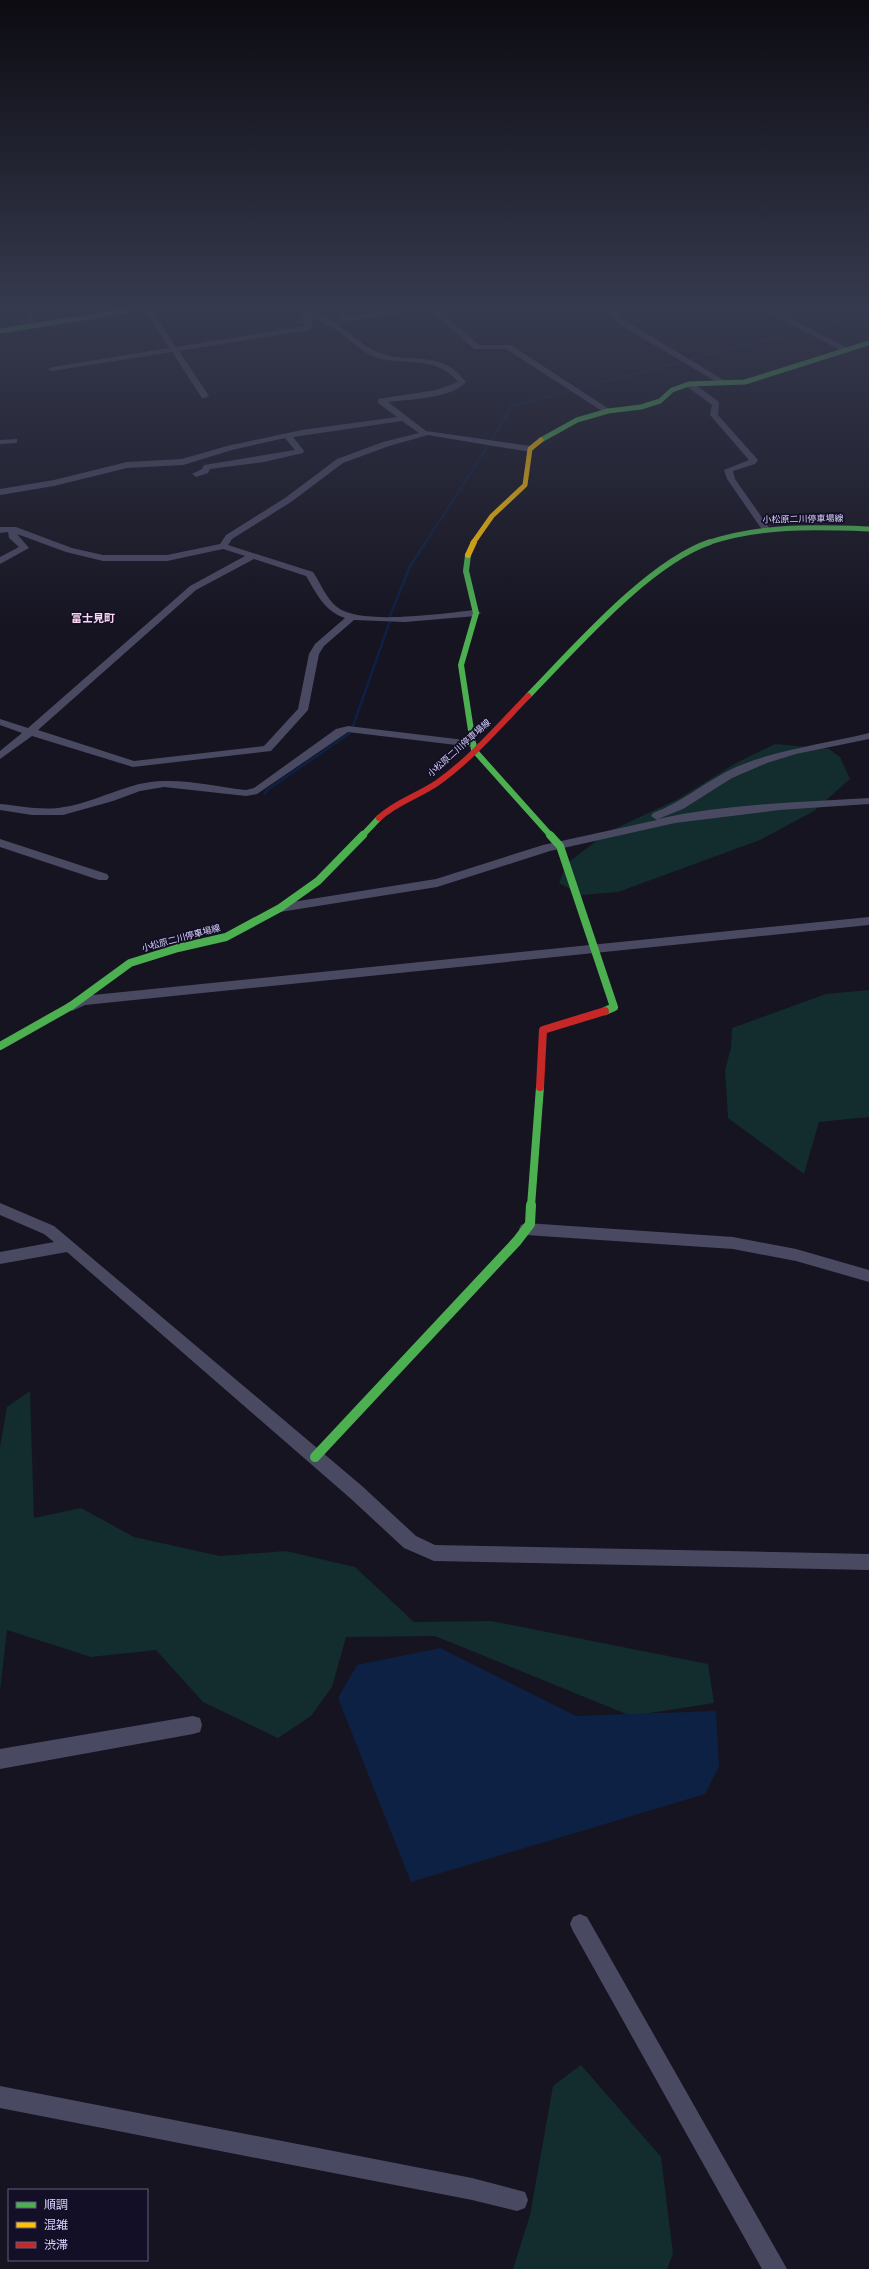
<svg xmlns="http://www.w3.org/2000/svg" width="869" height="2269" viewBox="0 0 869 2269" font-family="'Work Sans','Noto Sans JP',sans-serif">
	<rect width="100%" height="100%" fill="#161421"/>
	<!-- green -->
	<path fill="#132c2d" d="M 775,744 L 829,749 L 840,757 L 850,779 L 814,811 L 760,840 L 618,892 L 582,895 L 559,883 L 566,864 L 608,832 L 678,799 L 736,763 Z
		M 869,990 L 869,1117 L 819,1122 L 804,1174 L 728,1118 L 725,1070 L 731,1048 L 732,1028 L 826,994 Z
		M 30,1391 L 34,1518 L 81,1508 L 134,1537 L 220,1556 L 286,1551 L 355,1567 L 414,1622 L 491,1621 L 708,1664 L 714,1703 L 631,1716 L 435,1636 L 346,1637 L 332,1687 L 311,1716 L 278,1738 L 203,1702 L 156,1650 L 91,1657 L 7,1630 L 0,1691 L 0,1447 L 7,1407 Z
		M 581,2065 L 661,2157 L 673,2254 L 667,2269 L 513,2269 L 530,2215 L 553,2086 Z"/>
	<!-- water -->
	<path fill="#0d2144" d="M 440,1648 L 576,1716 L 716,1711 L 719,1766 L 705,1794 L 411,1882 L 338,1698 L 357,1665 Z"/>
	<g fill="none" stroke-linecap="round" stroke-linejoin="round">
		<!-- stream-far1 -->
		<path stroke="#0d2144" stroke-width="2" d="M 808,329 L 856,315 L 869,314
			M 576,389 L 804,330
			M 491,441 L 512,406 L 572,390
			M 439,522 L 489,444
			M 425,543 L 437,524"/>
		<!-- stream -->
		<path stroke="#0d2144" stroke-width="2.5" d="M 390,616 L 410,566 L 426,542
			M 353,726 L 390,621
			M 265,794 L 267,790 L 350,733"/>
		<!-- street -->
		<path fill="#4a4962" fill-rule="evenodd" d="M 24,311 L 31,311 L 35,328 L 28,326 Z
			M 145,311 L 152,311 L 176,347 L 305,326 L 301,313 C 314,302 361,344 373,350 C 405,367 440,346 466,382 C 451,399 409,399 388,402 L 426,431 L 530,446 L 534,449 L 530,452 L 428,435 L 389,446 L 343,463 L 291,502 L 232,539 L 228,545 L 313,572 C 321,584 326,598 337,607 C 360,626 445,613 476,610 L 481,613 L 476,616 L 405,622 L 354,620 L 324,646 L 319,654 L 308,710 L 271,751 L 133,767 L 32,736 L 0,759 L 0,751 L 22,733 L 0,725 L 0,719 L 28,728 L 190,586 L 245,556 L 223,549 L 167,561 L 103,561 L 66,552 L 17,534 L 29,548 L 0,564 L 0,557 L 19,547 L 9,538 L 8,532 L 0,533 L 0,527 L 16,527 L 72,548 L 103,555 L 167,555 L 220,544 L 226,535 L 285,498 L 337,459 L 383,442 L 419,433 L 402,421 L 293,437 L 304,451 L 303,453 L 264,462 L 210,469 L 208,473 L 196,477 L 192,474 L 202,469 L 204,465 L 295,450 L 285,438 L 232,450 L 183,465 L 127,468 L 54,486 L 0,495 L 0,489 L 54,480 L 127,462 L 182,459 L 227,446 L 302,430 L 397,417 L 378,403 L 378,399 L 436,390 L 458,382 C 438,356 405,365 378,358 C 362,353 351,340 338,331 C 329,325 320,321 310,318 L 313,327 L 309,330 L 179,351 L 209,396 L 205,398 L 202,398 L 172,352 L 52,371 L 48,369 L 52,367 L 169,348 ZM 254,559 L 306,576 C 317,594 324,611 345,618 L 315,644 L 309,654 L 298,709 L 264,746 L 134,761 L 38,730 L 196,590 Z
			M 333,311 L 341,311 L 347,316 L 352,317 L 389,311 L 406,311 L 352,321 L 342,320 Z
			M 431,311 L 439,311 L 479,345 L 511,345 L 612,411 L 605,413 L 506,349 L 474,349 Z
			M 608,311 L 616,311 L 623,319 L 727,382 L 720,384 L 617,323 Z
			M 766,311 L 775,311 L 851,350 L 844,352 Z
			M 686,382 L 692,382 L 719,402 L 718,415 L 758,460 L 755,464 L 733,471 L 735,479 L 770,529 L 769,531 L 763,531 L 727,479 L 724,470 L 749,460 L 710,415 L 712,405 L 686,386 Z
			M 17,439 L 17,443 L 0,444 L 0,440 Z
			M 348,726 L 473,741 L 478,744 L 473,747 L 348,732 L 257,794 L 246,796 L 164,787 L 140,791 L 113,801 L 63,815 L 32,815 L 0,810 L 0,804 C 20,806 43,811 64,807 C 98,802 129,781 164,781 C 191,780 219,787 246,790 L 254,788 L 336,729 Z
			M 869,733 L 869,739 L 796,754 L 767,763 L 732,778 L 683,809 L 658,819 C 726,804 800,802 869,798 L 869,804 L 779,810 L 675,823 L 550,851 L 437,887 L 280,912 L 274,908 L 280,904 L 436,879 L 543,845 L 657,820 L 651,816 L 653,813 C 683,802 707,780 736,767 C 779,749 824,744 869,733 Z
			M 0,839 L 107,874 L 109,877 L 107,880 L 99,880 L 0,847 Z
			M 869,917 L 869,925 L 85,1005 L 72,1011 L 66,1006 L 67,1003 L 83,996 Z
			M 0,1203 L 54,1226 L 362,1486 L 416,1536 L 435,1545 L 869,1554 L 869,1570 L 434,1561 L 404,1548 L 350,1498 L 67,1252 L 0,1264 L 0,1252 L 54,1242 L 44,1234 L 0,1215 Z
			M 526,1223 L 733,1237 L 796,1249 L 869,1270 L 869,1282 L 796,1261 L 733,1249 L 526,1235 L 521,1233 L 519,1229 L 521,1225 Z
			M 193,1716 L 200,1718 L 202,1725 L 200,1732 L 193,1734 L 0,1769 L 0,1749 Z
			M 580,1914 L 587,1917 L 787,2269 L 762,2269 L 573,1931 L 570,1924 L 573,1917 Z
			M 0,2086 L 472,2178 L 525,2192 L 528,2200 L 525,2208 L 517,2211 L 472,2200 L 0,2108 Z"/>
		<!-- fast-far3 -->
		<path stroke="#4caf50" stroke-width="5" d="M 0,331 L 126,311
			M 541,440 L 577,420 L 608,411 L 641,407 L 660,401 L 672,390 L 689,384 L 745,382 L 869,343
			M 707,543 C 760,525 813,527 869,529"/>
		<!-- fast-far2 -->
		<path stroke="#4caf50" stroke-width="6" d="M 468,555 L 466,571 L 476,613 L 461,665 L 474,750 L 551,836
			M 528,696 C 574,649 648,563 710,542
			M 362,836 L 379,818"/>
		<!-- fast-far1 -->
		<path stroke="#4caf50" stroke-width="8" d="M 550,835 L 560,846 L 614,1007 L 605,1011
			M 0,1046 L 71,1006 L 130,963 L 178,948 L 226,937 L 280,908 L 318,881 L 363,835
			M 531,1206 L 540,1087"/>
		<!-- fast -->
		<path stroke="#4caf50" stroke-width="10" d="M 315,1457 L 517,1241 L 530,1224 L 531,1205"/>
		<!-- slow-far1 -->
		<path stroke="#ffc107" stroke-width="5" d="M 473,543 L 492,516 L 525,485 L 530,449 L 541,440"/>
		<!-- slow -->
		<path stroke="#ffc107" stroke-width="6" d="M 468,555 L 474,542"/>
		<!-- jam-far1 -->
		<path stroke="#c62828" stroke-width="6" d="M 379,818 C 396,802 418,796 437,783 C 471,759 499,726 528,696"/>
		<!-- jam -->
		<path stroke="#c62828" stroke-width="8" d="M 540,1087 L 543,1030 L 605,1011"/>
	</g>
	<!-- sky -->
	<linearGradient id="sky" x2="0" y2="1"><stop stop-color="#0c0b12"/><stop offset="0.49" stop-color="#363a4e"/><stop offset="1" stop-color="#363a4e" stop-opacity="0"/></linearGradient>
	<rect width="869" height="629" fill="url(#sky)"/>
	<g text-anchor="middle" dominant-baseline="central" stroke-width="3.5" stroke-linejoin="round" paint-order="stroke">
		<!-- far-street labels -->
		<g font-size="9" fill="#d9d4ff" stroke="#130f26">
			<text transform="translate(803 519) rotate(-1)">小松原二川停車場線</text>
			<text transform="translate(459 748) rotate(-42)">小松原二川停車場線</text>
			<text transform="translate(181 938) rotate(-15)">小松原二川停車場線</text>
		</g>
		<!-- far-quarter labels -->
		<g font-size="11" font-weight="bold" fill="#ffd6f0" stroke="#130f26">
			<text x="93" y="618">富士見町</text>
		</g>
	</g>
	<!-- legend -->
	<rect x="8" y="2189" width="140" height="72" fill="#130f26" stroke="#625e7d"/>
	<rect x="16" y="2202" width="20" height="6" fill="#4caf50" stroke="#625e7d"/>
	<text x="44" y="2209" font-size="12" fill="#d9d4ff">順調</text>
	<rect x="16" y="2222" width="20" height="6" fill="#ffc107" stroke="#625e7d"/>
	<text x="44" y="2229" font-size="12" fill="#d9d4ff">混雑</text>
	<rect x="16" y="2242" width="20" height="6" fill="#c62828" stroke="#625e7d"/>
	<text x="44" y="2249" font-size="12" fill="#d9d4ff">渋滞</text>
</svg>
